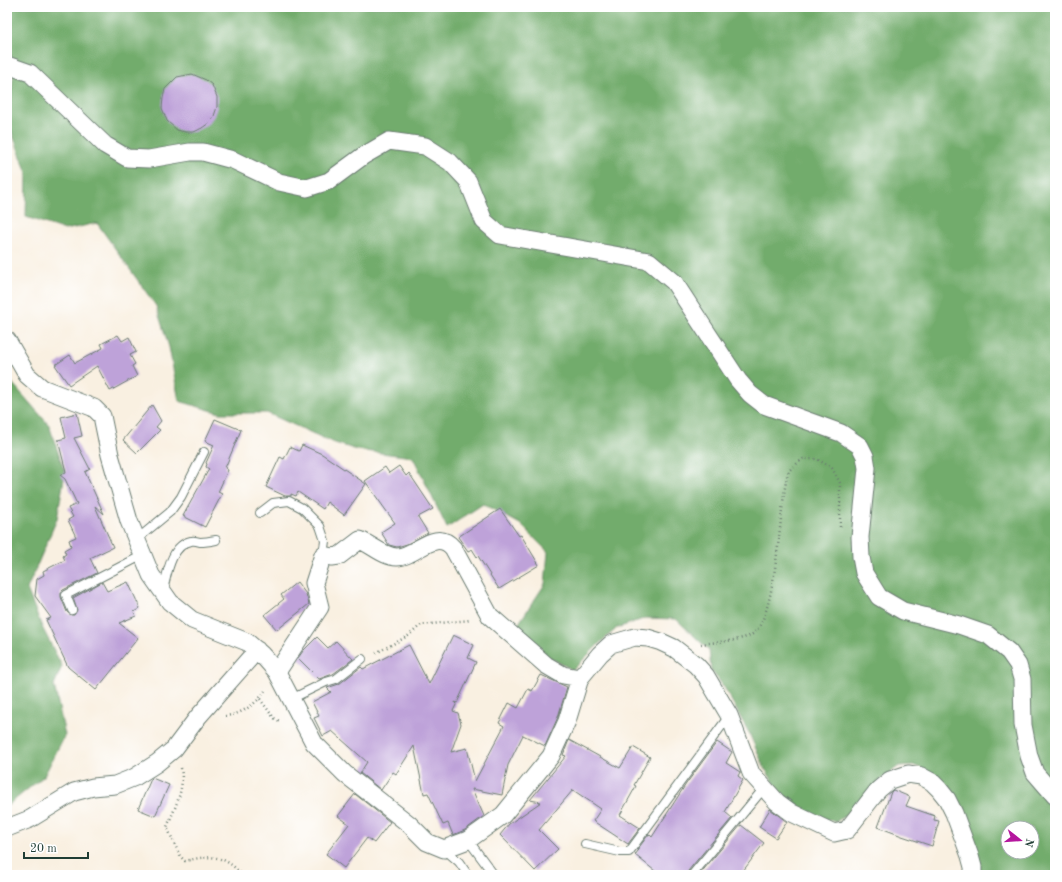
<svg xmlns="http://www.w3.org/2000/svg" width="1062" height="882" viewBox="0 0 1062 882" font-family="'Old Standard TT',serif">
	<rect width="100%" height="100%" fill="#fff"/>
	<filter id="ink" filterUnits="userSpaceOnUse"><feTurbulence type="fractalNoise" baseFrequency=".025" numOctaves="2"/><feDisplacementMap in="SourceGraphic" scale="8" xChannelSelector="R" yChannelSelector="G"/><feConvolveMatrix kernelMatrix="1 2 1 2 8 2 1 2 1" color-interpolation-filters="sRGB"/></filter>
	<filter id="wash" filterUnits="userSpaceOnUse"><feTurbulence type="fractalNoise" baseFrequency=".012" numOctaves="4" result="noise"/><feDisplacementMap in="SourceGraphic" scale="16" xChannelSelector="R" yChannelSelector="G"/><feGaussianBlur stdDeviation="0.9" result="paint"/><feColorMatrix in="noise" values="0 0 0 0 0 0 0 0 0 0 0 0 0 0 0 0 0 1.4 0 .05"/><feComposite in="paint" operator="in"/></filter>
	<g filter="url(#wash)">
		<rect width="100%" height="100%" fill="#f9f0e1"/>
		<!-- forest -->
		<path fill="#72ac6c" stroke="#487450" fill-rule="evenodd" d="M 7,7 L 1053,7 L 1055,23 L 1055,875 L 979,875 L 959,805 L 947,786 L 935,774 L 913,765 L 899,766 L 883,778 L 857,806 L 836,822 L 808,814 L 779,791 L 764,767 L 749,733 L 724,687 L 711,670 L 709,650 L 676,619 L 646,618 L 617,628 L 600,643 L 573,670 L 548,657 L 517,626 L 545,584 L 548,552 L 520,524 L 483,504 L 447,528 L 413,457 L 357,450 L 332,442 L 267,413 L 220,413 L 179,401 L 169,347 L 156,306 L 97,223 L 65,230 L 26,217 L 27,173 L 8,122 L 15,61 L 7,57 ZM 1008,828 L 1032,828 L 1032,852 L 1008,852 Z
			M 7,377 L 49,425 L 65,473 L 57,519 L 27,589 L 42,627 L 62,666 L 54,685 L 65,735 L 44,776 L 7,806 Z"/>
		<g id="blocks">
			<!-- building -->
			<path fill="#bea2d9" d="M 192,74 L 206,80 L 212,85 L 217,97 L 217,107 L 214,116 L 209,123 L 202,128 L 194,132 L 185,132 L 177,130 L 167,121 L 162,108 L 163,98 L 165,89 L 177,77 Z
				M 118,335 L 122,341 L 129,337 L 136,352 L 130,355 L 135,364 L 132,366 L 137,376 L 110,391 L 97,366 L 69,385 L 55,365 L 70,355 L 75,363 L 103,348 L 101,344 Z
				M 152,405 L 161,421 L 156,427 L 160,430 L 137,453 L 123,440 Z
				M 77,413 L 82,436 L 74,438 L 90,469 L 85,472 L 104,514 L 95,506 L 113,547 L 90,558 L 97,573 L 63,590 L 61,592 L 61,597 L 67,612 L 71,615 L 74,615 L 77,610 L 73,598 L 102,582 L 107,591 L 128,582 L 140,608 L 134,612 L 136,616 L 119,623 L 138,638 L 96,690 L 68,667 L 46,620 L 51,618 L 35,596 L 37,579 L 44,575 L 43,571 L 65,560 L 63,556 L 66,554 L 64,550 L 71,546 L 69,540 L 76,537 L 68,520 L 73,517 L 68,508 L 77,504 L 65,479 L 60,475 L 66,472 L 58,440 L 66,438 L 61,417 Z
				M 215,419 L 241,430 L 225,468 L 228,470 L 218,492 L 222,494 L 205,527 L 183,516 L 209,469 L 206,467 L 207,464 L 206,463 L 214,445 L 205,441 Z
				M 302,445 L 322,454 L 366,484 L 344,515 L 327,502 L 323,509 L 298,492 L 296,496 L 291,494 L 291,496 L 285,496 L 266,487 L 280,457 L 284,459 L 290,447 L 299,451 Z
				M 399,466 L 406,476 L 409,473 L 433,509 L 418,517 L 428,533 L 407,544 L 397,547 L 389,545 L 381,532 L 395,523 L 365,481 L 385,467 L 389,473 Z
				M 500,509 L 519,536 L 521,535 L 539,565 L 499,589 L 478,556 L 477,557 L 472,549 L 468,551 L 458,537 Z
				M 297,582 L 306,594 L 309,604 L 277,630 L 264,615 L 284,599 L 281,595 Z
				M 453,635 L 474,645 L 468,658 L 476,662 L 457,703 L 455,702 L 456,705 L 453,711 L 458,713 L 461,724 L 451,752 L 467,748 L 475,781 L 504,726 L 499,723 L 509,703 L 518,708 L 528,689 L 532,691 L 541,675 L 567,687 L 558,717 L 545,746 L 523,735 L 508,765 L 502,795 L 472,789 L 484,816 L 465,830 L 453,835 L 448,823 L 443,825 L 428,793 L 424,794 L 414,746 L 396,774 L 393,772 L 381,790 L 360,773 L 367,762 L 332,731 L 323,736 L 314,718 L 319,716 L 312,702 L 331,692 L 327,688 L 339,684 L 361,667 L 363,669 L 409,645 L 429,684 Z
				M 317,637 L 328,648 L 336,641 L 353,659 L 333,674 L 319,679 L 298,658 L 303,651 Z
				M 569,740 L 620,768 L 633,747 L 650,757 L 634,785 L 636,786 L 620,815 L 640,828 L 628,844 L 593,821 L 601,809 L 573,790 L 539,830 L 558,849 L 535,871 L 500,835 L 509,824 L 541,802 L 530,800 L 566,756 L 563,755 Z
				M 717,742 L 732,752 L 726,763 L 740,772 L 738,776 L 743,780 L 725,812 L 732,818 L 688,871 L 687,875 L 660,875 L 635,855 L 638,851 L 637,850 L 649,834 L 652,837 L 686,784 Z
				M 152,778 L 169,785 L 155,816 L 138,809 L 151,779 Z
				M 893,790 L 910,797 L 906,806 L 935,816 L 934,820 L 939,821 L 932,846 L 902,836 L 878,827 L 891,792 Z
				M 355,794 L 390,822 L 374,843 L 367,838 L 344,868 L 326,854 L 349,824 L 338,816 Z
				M 770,809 L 787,822 L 776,838 L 759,827 Z
				M 741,825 L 764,843 L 743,871 L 739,875 L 699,875 Z"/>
		</g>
	</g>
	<g filter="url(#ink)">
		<use href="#blocks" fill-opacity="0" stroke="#6b7c71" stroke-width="1"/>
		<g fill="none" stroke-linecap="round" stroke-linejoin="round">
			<defs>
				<path id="lane" d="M 260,513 L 273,503 L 289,501 L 302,508 L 320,526 L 325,541 L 323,555
					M 136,540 L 170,512 L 181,497 L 204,452
					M 163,590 C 167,574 171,545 191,541 C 194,540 197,541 200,542 C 205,542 211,541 216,540
					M 72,610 L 66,595 L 143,555
					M 291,699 L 326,682 L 336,679 L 362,659
					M 468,840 L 494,875
					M 585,844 L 620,852 L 629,852 L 729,716
					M 444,849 L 459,862 L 468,875
					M 692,875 L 764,788"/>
				<path id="street" d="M 7,65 L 30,73 L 105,145 L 127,158 L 149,159 L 190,152 L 203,152 L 233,160 L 279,182 L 307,188 L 329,181 L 363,156 L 389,141 L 425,146 L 450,162 L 468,181 L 484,221 L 500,235 L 649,261 L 674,282 L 738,380 L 750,394 L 764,405 L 841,433 L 860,446 L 865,456 L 867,468 L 860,537 L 861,557 L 864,573 L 879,597 L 903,611 L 959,625 L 988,635 L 1009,652 L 1018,665 L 1022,679 L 1023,725 L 1029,756 L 1035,773 L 1055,796
					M 7,340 L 27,375 L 42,388 L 94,408 L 102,416 L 110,455 L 129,521 L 151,575 L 170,602 L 192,620 L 247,642 L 262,655 L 277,672 L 314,743 L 345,774 L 409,824 L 427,842 L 444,849 L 468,840 L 503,815 L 551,756 L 567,721 L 580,678 L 600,654 L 611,644 L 635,637 L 648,638 L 661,642 L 674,648 L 696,665 L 706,676 L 729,715 L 751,773 L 777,802 L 792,813 L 834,833 L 847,830 L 878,790 L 890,780 L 908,774 L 921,776 L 932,782 L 939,789 L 947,799 L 954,813 L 970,856 L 973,867 L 973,875
					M 277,672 L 320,607 L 314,583 L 323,555 L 332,557 L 339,556 L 360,540 C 372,545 384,557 397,557 C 416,557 435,527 453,548 L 490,616 L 546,665 L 563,675 L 580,678
					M 7,828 L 30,819 L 74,792 L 93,787 L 115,785 L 135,777 L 157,763 L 174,749 L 198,717 L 257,650"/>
			</defs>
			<!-- lane casing -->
			<use href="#lane" stroke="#6b7c71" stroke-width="10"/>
			<!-- street casing -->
			<use href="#street" stroke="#6b7c71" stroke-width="19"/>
			<!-- path -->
			<path stroke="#6b7c71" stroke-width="2.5" stroke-dasharray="1 3" stroke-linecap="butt" d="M 701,644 C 714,642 747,641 755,632 C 774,614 779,530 783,502 C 784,495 786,476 789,471 C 792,467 799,462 803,459 L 817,459 L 832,468 L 840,483 L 840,530
				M 376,653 L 408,636 L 421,625 L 470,620
				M 260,699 L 274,718 L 281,722
				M 225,716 C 240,715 257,704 265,691
				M 181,768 C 185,790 175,807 167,827 L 180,856 L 185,861 C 210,855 224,854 242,875"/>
			<!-- lane -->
			<use href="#lane" stroke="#fff" stroke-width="8"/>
			<!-- street -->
			<use href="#street" stroke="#fff" stroke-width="17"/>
		</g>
	</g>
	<!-- margin -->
	<rect width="1062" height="882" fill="none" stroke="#fff" stroke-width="24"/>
	<!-- north arrow -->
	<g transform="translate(1020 840) rotate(107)"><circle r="19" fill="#ffffff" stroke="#a5b1ae"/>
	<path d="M0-3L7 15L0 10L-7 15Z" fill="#b5179e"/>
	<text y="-6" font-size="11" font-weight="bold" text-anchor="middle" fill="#1f3d34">N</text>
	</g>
	<!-- scale -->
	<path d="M24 852v6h64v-6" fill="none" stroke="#1f3d34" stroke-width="2"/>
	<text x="30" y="852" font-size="12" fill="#1f3d34" stroke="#ffffff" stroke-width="3" paint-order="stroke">20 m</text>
</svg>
